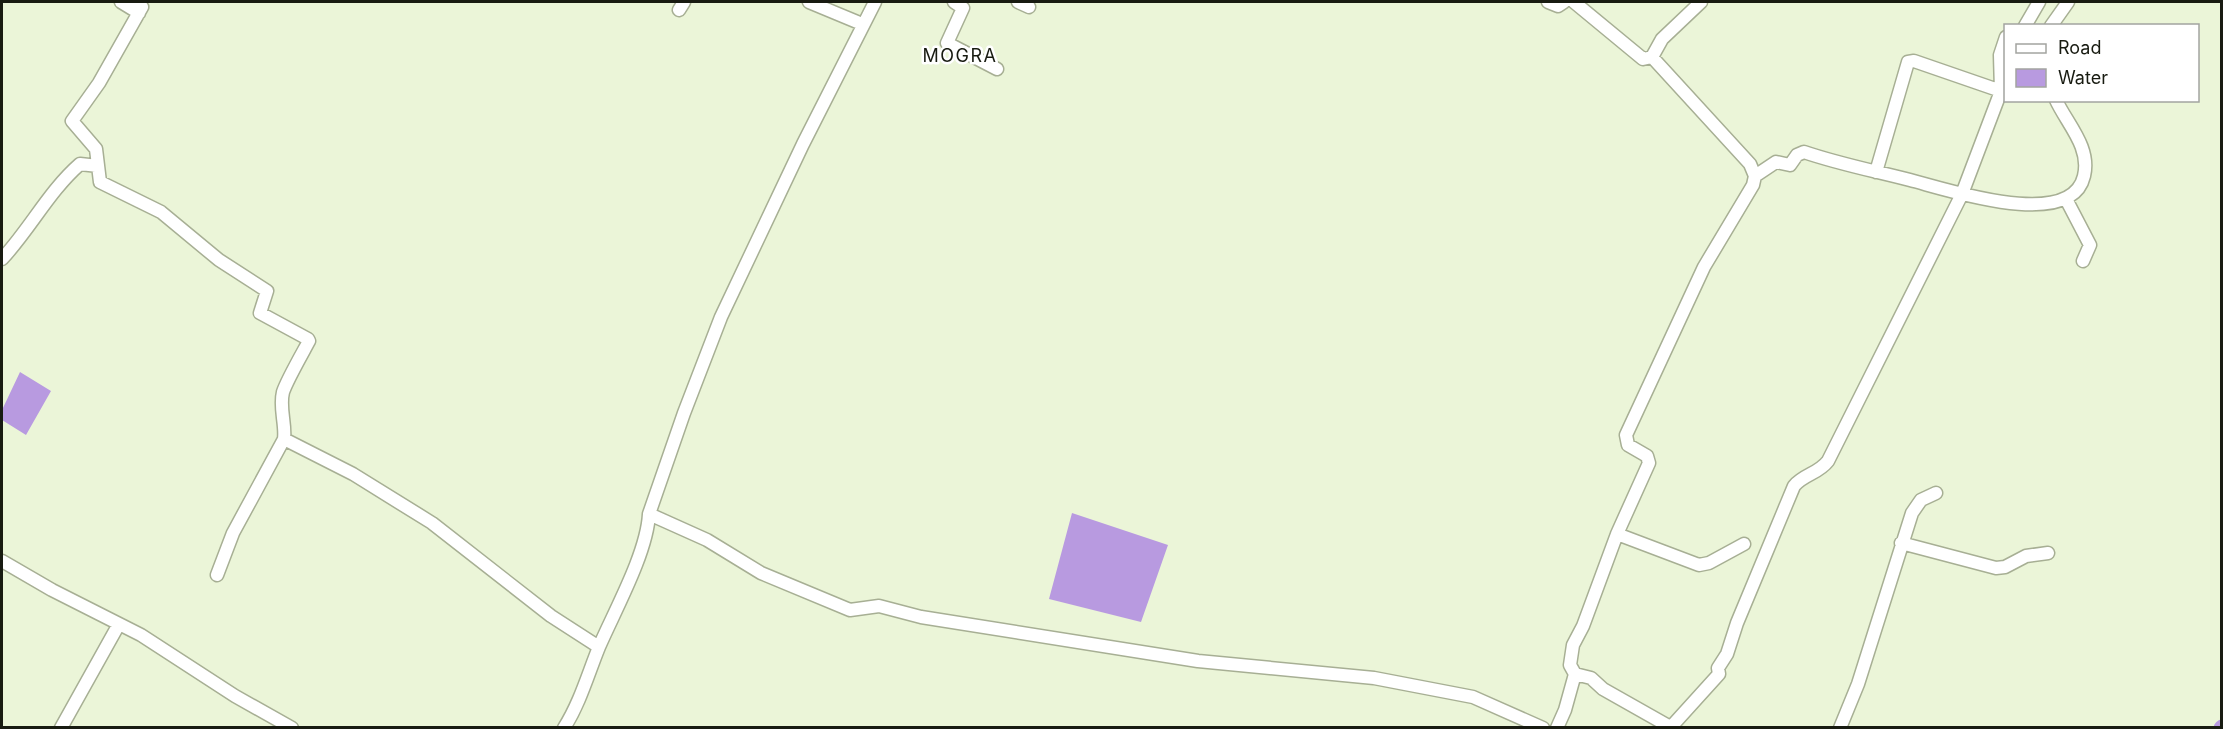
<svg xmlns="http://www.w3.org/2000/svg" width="2223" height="729" viewBox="0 0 2223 729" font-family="Inter,sans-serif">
	<rect width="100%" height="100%" fill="#ebf5d8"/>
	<!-- water -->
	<path fill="#b89ae0" d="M 20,372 L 51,391 L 26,435 L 2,420 L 2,410 Z
		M 1072,513 L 1168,545 L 1141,622 L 1049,599 Z"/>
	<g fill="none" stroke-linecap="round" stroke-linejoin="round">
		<!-- river -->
		<path stroke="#b89ae0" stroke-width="15" d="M 2221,728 L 2222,727"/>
		<defs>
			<path id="minor" d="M 121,2 L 139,13
				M 138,2 L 142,7 L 99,83 L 72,121 L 96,149 L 100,182 L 161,212 L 219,260 L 267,291 L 260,313 L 308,339 L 309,341 C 302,354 287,380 283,392 C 279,408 286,424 284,439 L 353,474 L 432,523 L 551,616 L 599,647
				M 809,2 L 862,24
				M 954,2 L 963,8 L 947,43 L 997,69
				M 1018,2 L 1029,7
				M 1548,2 L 1558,6 L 1564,2
				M 1574,2 L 1643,59 L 1652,57 L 1750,164 L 1755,176 L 1753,185 L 1704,267 L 1626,435 L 1628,445 L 1647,456 L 1649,463 L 1617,534 L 1583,626 L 1573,645 L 1570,665 L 1575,674
				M 679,10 L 684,2
				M 2025,26 L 2039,2
				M 2051,26 L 2068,2
				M 1652,57 L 1662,39 L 1701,2
				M 1876,172 L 1908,62 L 1914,61 L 2001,91
				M 1755,176 L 1776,162 L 1790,165 L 1797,155 L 1804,152 C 1839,164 1875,171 1910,180 C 1946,189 2071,232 2084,176 C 2091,147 2067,124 2056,100
				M 2066,199 L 2090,245 L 2083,261
				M 2,259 C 30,229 49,191 80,164 L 98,166
				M 649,514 L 684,413 L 721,317 L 803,144 L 875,2
				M 1617,534 L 1699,565 L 1709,563 L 1744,544
				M 1901,543 L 1996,568 L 2005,567 L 2026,556 L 2048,553
				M 2,561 L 52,590 L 141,635 L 235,696 L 292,728
				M 217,575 L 233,533 L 284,439
				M 1671,727 L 1719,674 L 1718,668 L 1727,654 L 1737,623 L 1794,486 C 1804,474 1818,474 1828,461 L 1962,194 L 2001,91 L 2000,55 L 2006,37
				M 61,728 L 119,624
				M 564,728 C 580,703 588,674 599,647 C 615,610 647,553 649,514 L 707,540 L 761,573 L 850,610 L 879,606 L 921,617 L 1198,661 L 1374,678 L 1473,697 L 1543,728
				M 1557,728 L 1565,710 L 1575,674 L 1591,678 L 1603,689 L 1672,728
				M 1840,728 L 1858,684 L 1912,513 L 1921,500 L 1936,493"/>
		</defs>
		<!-- minor casing -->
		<use href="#minor" stroke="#a7af94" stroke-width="15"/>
		<!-- minor -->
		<use href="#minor" stroke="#fff" stroke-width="12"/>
	</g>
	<g text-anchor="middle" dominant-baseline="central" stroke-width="5" stroke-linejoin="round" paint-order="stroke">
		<!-- quarter labels -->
		<g font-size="18" letter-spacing="1.5" fill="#181b11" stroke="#fff">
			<text x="960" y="55">MOGRA</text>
		</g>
	</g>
	<!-- border -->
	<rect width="2223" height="729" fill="none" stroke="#181b11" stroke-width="6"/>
	<!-- legend -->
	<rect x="2004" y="24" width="195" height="78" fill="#ffffff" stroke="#a3a4a0" stroke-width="1.5"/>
	<rect x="2016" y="44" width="30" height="9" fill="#ffffff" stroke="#a3a4a0" stroke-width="1.5"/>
	<text x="2058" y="54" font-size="18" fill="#181b11">Road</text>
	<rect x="2016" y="69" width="30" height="18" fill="#b89ae0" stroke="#a3a4a0" stroke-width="1.5"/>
	<text x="2058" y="84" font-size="18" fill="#181b11">Water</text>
</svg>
